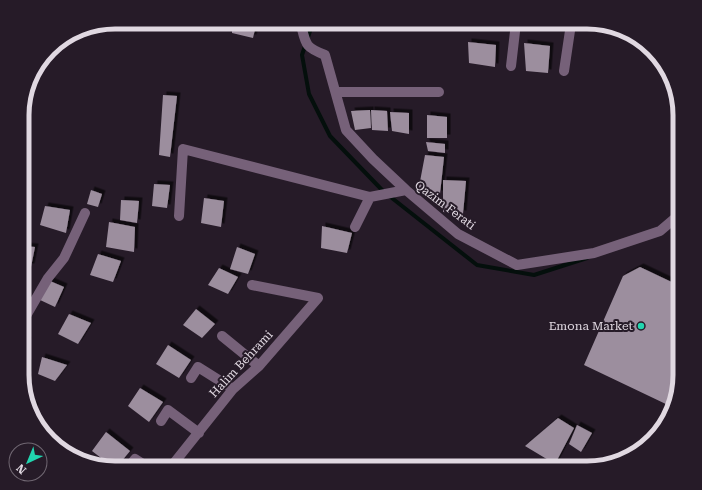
<svg xmlns="http://www.w3.org/2000/svg" width="702" height="490" viewBox="0 0 702 490" font-family="'Roboto Serif',serif">
	<defs>
		<filter id="shadow"><feDropShadow dx="3.5" dy="-3.5" stdDeviation="0" flood-color="#0009"/></filter>
	</defs>
	<rect width="100%" height="100%" fill="#261b28"/>
	<g fill="none" stroke-linecap="round" stroke-linejoin="round">
		<!-- stream -->
		<path stroke="#040f0c" stroke-width="4" d="M 312,25 L 302,55 L 309,94 L 330,136 L 383,191 L 477,265 L 534,275 L 587,258"/>
	</g>
	<!-- building -->
	<path fill="#9c8e9e" filter="url(#shadow)" d="M 256,25 L 253,38 L 232,33 L 232,26 Z
		M 468,42 L 496,45 L 495,67 L 469,63 Z
		M 524,43 L 550,46 L 548,73 L 526,71 Z
		M 163,95 L 177,96 L 170,157 L 159,155 Z
		M 370,110 L 371,128 L 355,130 L 351,111 Z
		M 371,110 L 387,111 L 388,131 L 372,130 Z
		M 390,112 L 409,113 L 409,134 L 392,131 Z
		M 427,115 L 447,117 L 447,138 L 427,138 Z
		M 426,142 L 445,144 L 445,153 L 428,151 Z
		M 425,155 L 444,157 L 440,194 L 418,192 Z
		M 443,180 L 466,181 L 463,214 L 443,212 Z
		M 154,184 L 170,185 L 167,208 L 152,206 Z
		M 91,190 L 102,194 L 98,207 L 87,204 Z
		M 204,198 L 224,201 L 221,227 L 201,223 Z
		M 121,200 L 139,201 L 137,223 L 120,220 Z
		M 45,206 L 70,210 L 66,233 L 40,225 Z
		M 109,222 L 135,227 L 134,252 L 106,247 Z
		M 322,226 L 352,233 L 347,253 L 321,248 Z
		M 23,246 L 35,247 L 31,267 L 23,266 Z
		M 237,247 L 255,254 L 248,274 L 230,269 Z
		M 98,254 L 121,261 L 113,282 L 90,275 Z
		M 640,267 L 680,286 L 680,380 L 670,406 L 584,365 L 623,276 Z
		M 219,268 L 238,277 L 228,294 L 208,285 Z
		M 50,281 L 64,287 L 55,307 L 38,299 Z
		M 196,309 L 215,324 L 202,338 L 183,325 Z
		M 69,314 L 91,323 L 78,344 L 58,334 Z
		M 23,337 L 28,341 L 23,348 Z
		M 168,345 L 191,360 L 179,378 L 156,364 Z
		M 42,357 L 67,365 L 55,381 L 38,374 Z
		M 23,362 L 28,363 L 28,375 L 23,374 Z
		M 140,388 L 163,402 L 149,422 L 128,406 Z
		M 28,401 L 35,407 L 31,412 Z
		M 558,418 L 574,428 L 555,464 L 525,446 Z
		M 577,425 L 592,433 L 581,452 L 569,444 Z
		M 106,432 L 130,451 L 116,468 L 114,468 L 92,451 Z"/>
	<g fill="none" stroke-linecap="round" stroke-linejoin="round">
		<!-- minor -->
		<path stroke="#766179" stroke-width="10" d="M 558,23 L 605,27
			M 301,25 C 306,45 305,47 325,55 L 346,130 L 373,159 L 406,190
			M 511,66 L 516,23
			M 564,71 L 571,24
			M 336,92 L 439,92
			M 179,216 L 183,149 L 370,197 L 406,190 L 458,234 L 517,265 L 594,253 L 660,231 L 680,214
			M 355,227 L 370,197
			M 252,285 L 318,298
			M 23,321 L 48,278 L 64,258 L 85,213
			M 222,336 L 259,366
			M 191,378 L 198,367 L 233,389
			M 161,421 L 168,410 L 199,433
			M 128,468 L 135,459 L 149,468
			M 170,468 L 233,389 L 259,366 L 318,298"/>
	</g>
	<!-- markers -->
	<circle fill="#21d5af" stroke="#261b28" stroke-width="1.5" cx="641" cy="326" r="4"/>
	<g text-anchor="middle" dominant-baseline="central" stroke-width="4" stroke-linejoin="round" paint-order="stroke">
		<!-- street labels -->
		<g font-size="12" fill="#e0d8e1" stroke="#261b28">
			<text transform="translate(445 205) rotate(37)">Qazim Ferati</text>
			<text transform="translate(241 364) rotate(-47)">Halim Behrami</text>
		</g>
		<!-- poi labels -->
		<g font-size="12" fill="#e0d8e1" stroke="#261b28" text-anchor="end">
			<text x="633" y="326">Emona Market</text>
		</g>
	</g>
	<!-- crop -->
	<path d="M0 0H702V490H0ZM115 29H587A86 86 0 0 1 673 115V375A86 86 0 0 1 587 461H115A86 86 0 0 1 29 375V115A86 86 0 0 1 115 29Z" fill="#261b28" fill-rule="evenodd"/>
	<path fill="none" stroke="#e0d8e1" stroke-width="5" d="M115 29H587A86 86 0 0 1 673 115V375A86 86 0 0 1 587 461H115A86 86 0 0 1 29 375V115A86 86 0 0 1 115 29Z"/>
	<!-- north arrow -->
	<g transform="translate(28 462) rotate(224)"><circle r="19" fill="#261b28" stroke="#706772"/>
	<path d="M0-3L7 15L0 10L-7 15Z" fill="#21d5af"/>
	<text y="-6" font-size="11" font-weight="bold" text-anchor="middle" fill="#e0d8e1">N</text>
	</g>
</svg>
